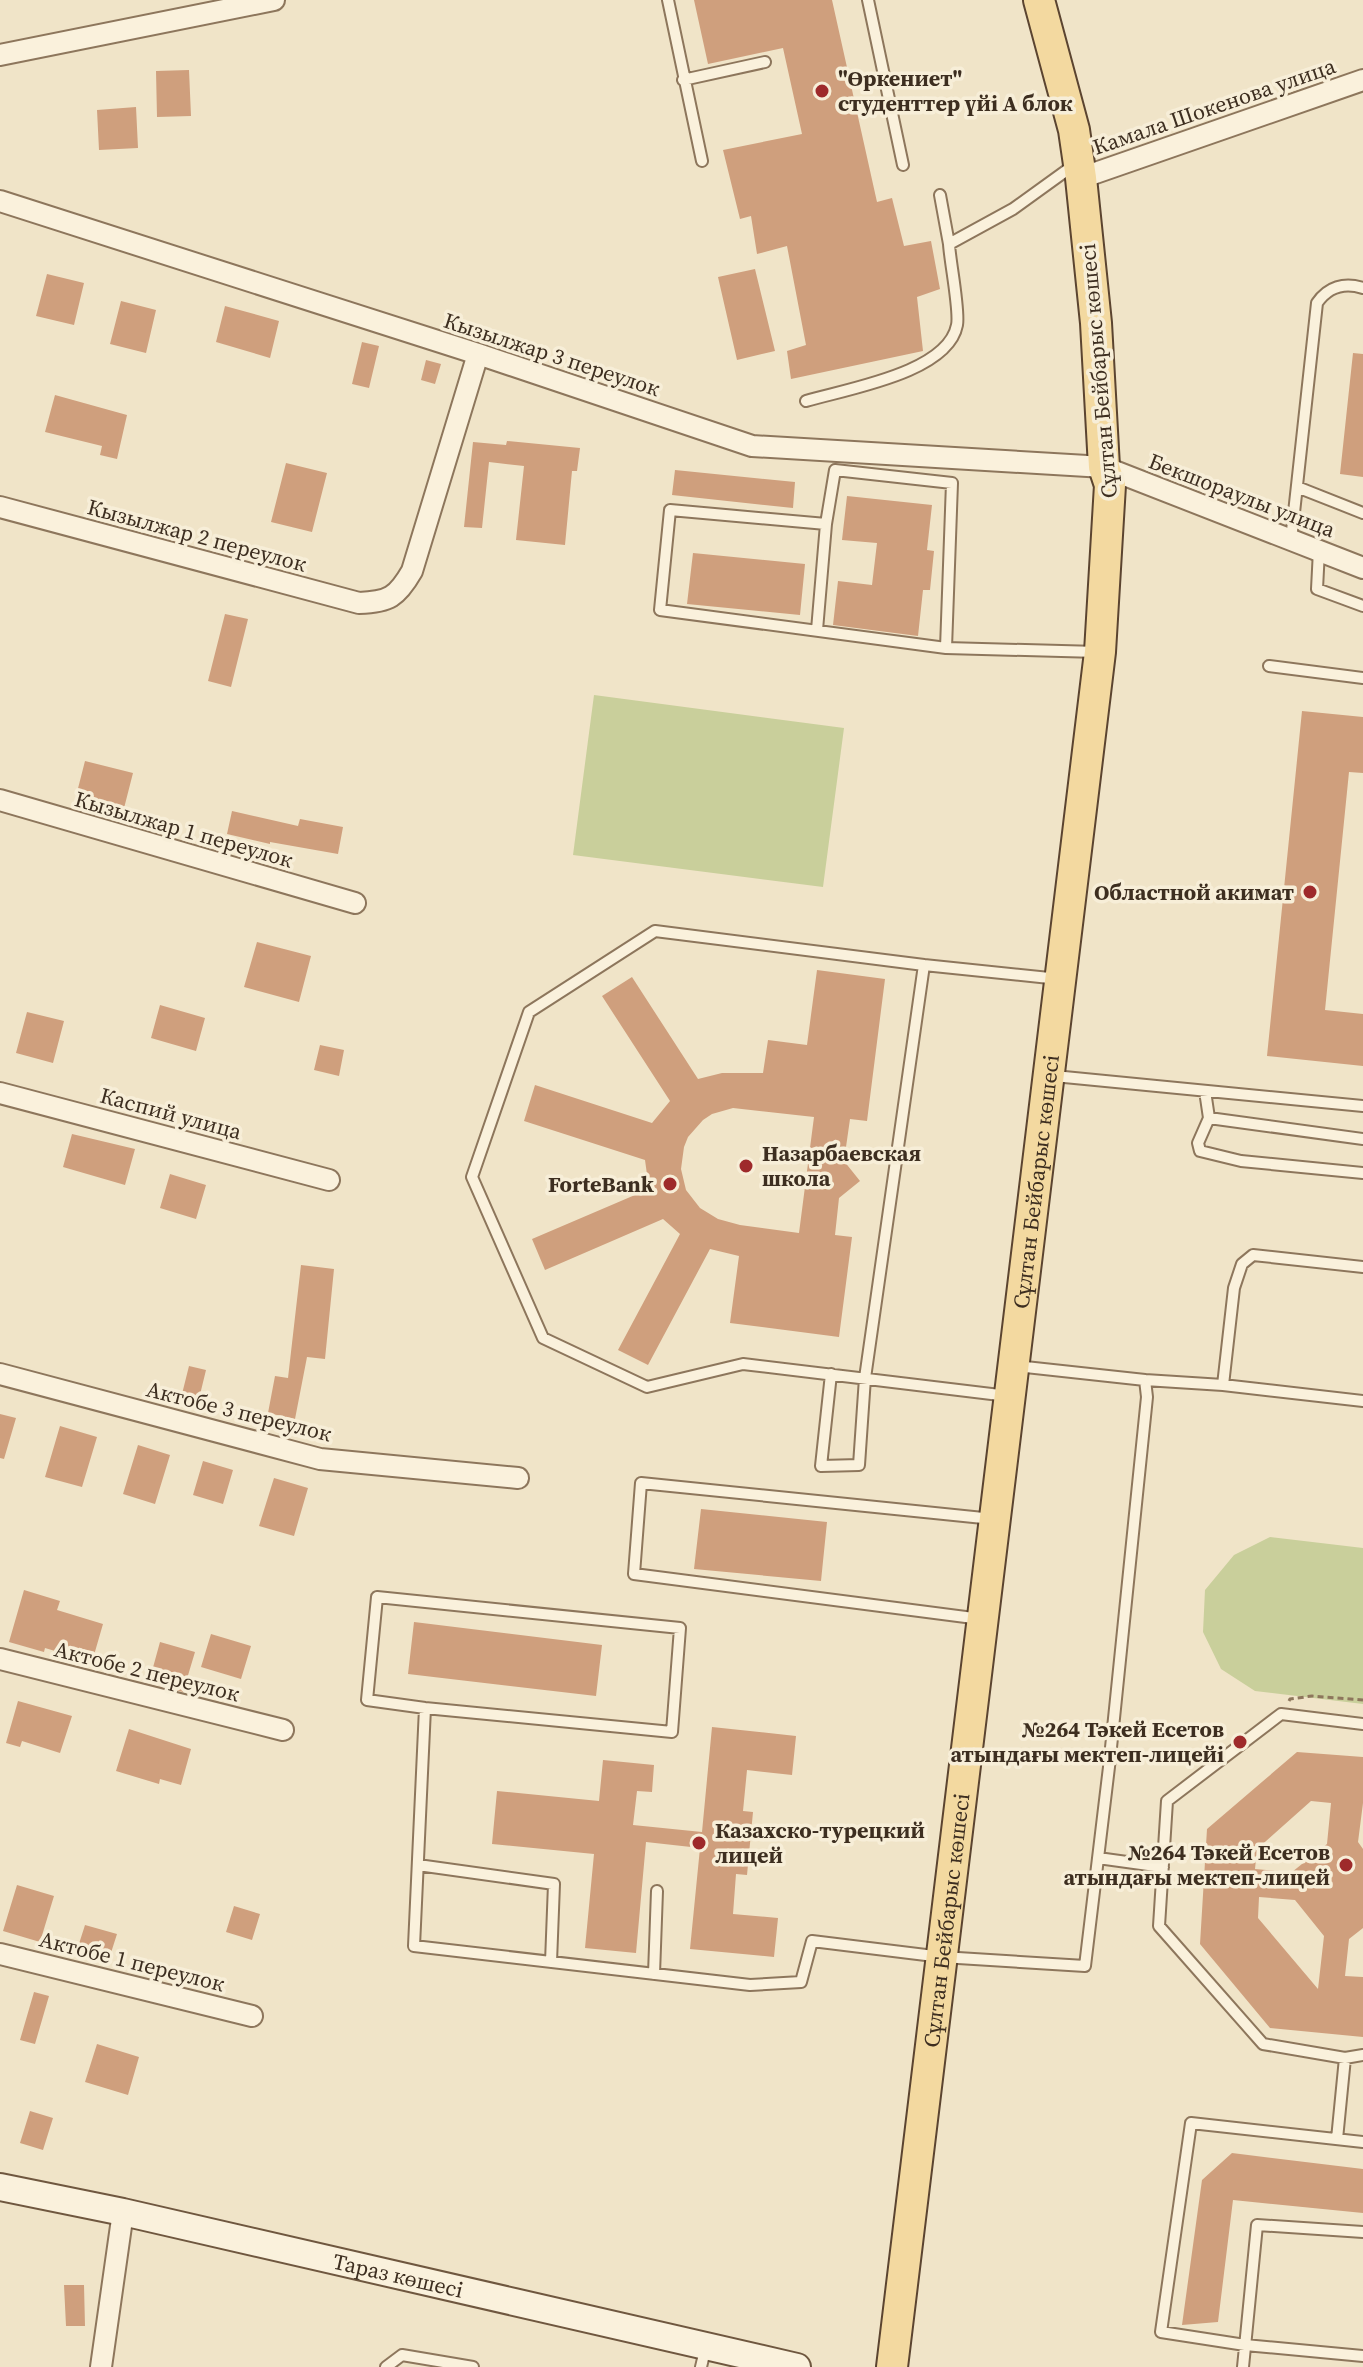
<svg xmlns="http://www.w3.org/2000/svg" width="1363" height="2367" viewBox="0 0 1363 2367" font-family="'Source Serif 4',serif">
	<rect width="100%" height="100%" fill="#f0e4c8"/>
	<!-- green -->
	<path fill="#c9cf9b" d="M 594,695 L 844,728 L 823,887 L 573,855 Z
		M 1270,1537 L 1363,1548 L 1363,1704 L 1255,1691 L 1221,1669 L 1203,1632 L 1205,1590 L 1234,1555 Z"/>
	<!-- building -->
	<path fill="#cf9f7d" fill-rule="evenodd" d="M 694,0 L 832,0 L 877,202 L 892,198 L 904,246 L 931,241 L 940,289 L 917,297 L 923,351 L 791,379 L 787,351 L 806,345 L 787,246 L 757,254 L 751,216 L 740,219 L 723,150 L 802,134 L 783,48 L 708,64 Z
		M 189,70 L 191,116 L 157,117 L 156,71 Z
		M 136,107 L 138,148 L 99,150 L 97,110 Z
		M 755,269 L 775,351 L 737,360 L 718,277 Z
		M 47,274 L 84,283 L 74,325 L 36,316 Z
		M 121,301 L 156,310 L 146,353 L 110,344 Z
		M 225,306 L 279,321 L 270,358 L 216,342 Z
		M 362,342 L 379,346 L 369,388 L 352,384 Z
		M 1353,353 L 1363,354 L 1363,477 L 1340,474 Z
		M 426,360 L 441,364 L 435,384 L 421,380 Z
		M 55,395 L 127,415 L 117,459 L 100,455 L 102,446 L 45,432 Z
		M 507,441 L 580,448 L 577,471 L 572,471 L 565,545 L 516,540 L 524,466 L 489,462 L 482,528 L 464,527 L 473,442 L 506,445 Z
		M 286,463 L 327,473 L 312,532 L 271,522 Z
		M 675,470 L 795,482 L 793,508 L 672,495 Z
		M 847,496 L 932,505 L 927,550 L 934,551 L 930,590 L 923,590 L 918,636 L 833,625 L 838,581 L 872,585 L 877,543 L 842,540 Z
		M 693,553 L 805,564 L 800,615 L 687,604 Z
		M 225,614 L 248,619 L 231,687 L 208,681 Z
		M 1302,711 L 1363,717 L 1363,773 L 1349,772 L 1325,1010 L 1363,1014 L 1363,1066 L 1267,1056 Z
		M 85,761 L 133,773 L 122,816 L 74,804 Z
		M 232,811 L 298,826 L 300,819 L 343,827 L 338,854 L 270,842 L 270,844 L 227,834 Z
		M 257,942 L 311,956 L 299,1002 L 244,987 Z
		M 817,970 L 885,979 L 867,1121 L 850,1119 L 844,1161 L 860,1181 L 839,1198 L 835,1235 L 852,1237 L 839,1337 L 730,1323 L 739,1256 L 710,1249 L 648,1365 L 618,1350 L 680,1234 L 663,1219 L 545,1270 L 532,1239 L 649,1189 L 645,1160 L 524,1121 L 535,1085 L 652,1123 L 670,1101 L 602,996 L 632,977 L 698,1079 L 722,1073 L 763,1073 L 768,1040 L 807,1045 ZM 733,1108 L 814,1117 L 799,1233 L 740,1225 L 718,1219 L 700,1208 L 686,1190 L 681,1169 L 684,1147 L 688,1137 L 703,1120 L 712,1114 Z
		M 160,1005 L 205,1018 L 196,1051 L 151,1038 Z
		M 27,1012 L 64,1021 L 53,1063 L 16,1053 Z
		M 320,1045 L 344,1050 L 339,1076 L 314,1070 Z
		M 72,1134 L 135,1149 L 125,1185 L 63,1167 Z
		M 170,1174 L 206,1185 L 196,1219 L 160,1208 Z
		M 301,1265 L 334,1269 L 325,1359 L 307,1357 L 295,1419 L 268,1413 L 275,1376 L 288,1378 Z
		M 189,1366 L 206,1370 L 197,1407 L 180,1402 Z
		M 0,1414 L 16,1418 L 4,1459 L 0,1458 Z
		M 60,1426 L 97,1437 L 82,1487 L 45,1477 Z
		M 138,1445 L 170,1455 L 155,1504 L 123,1494 Z
		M 203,1461 L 233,1470 L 223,1504 L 193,1495 Z
		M 274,1478 L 308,1488 L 294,1536 L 259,1526 Z
		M 701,1509 L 827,1522 L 821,1581 L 694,1569 Z
		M 24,1590 L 60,1601 L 57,1610 L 103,1624 L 92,1662 L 45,1648 L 44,1652 L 9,1642 Z
		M 414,1622 L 602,1645 L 596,1696 L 408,1674 Z
		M 211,1634 L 251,1646 L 241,1679 L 201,1667 Z
		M 160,1642 L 195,1652 L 183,1692 L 149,1682 Z
		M 18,1701 L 72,1716 L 60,1753 L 22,1741 L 20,1747 L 6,1743 Z
		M 712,1727 L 796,1736 L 792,1775 L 747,1770 L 743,1811 L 753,1812 L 747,1875 L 736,1874 L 733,1914 L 778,1918 L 774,1957 L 690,1949 L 700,1848 L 646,1842 L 636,1953 L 585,1948 L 594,1854 L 492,1844 L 497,1791 L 599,1801 L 603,1760 L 654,1765 L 652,1792 L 637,1791 L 633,1825 L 702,1832 Z
		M 129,1729 L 191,1749 L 181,1785 L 160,1779 L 159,1784 L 116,1771 Z
		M 1297,1752 L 1363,1757 L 1363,1803 L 1358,1842 L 1363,1849 L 1363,1928 L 1349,1939 L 1345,1976 L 1363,1977 L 1363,2037 L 1270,2028 L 1200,1944 L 1207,1829 ZM 1311,1801 L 1331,1803 L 1327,1844 L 1292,1872 L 1255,1869 L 1257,1849 ZM 1259,1897 L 1295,1900 L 1324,1936 L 1318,1989 L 1258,1918 Z
		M 17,1885 L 54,1896 L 40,1942 L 3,1931 Z
		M 234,1906 L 260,1914 L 252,1940 L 226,1932 Z
		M 85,1925 L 117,1934 L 109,1959 L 77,1950 Z
		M 34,1992 L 49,1996 L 35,2044 L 20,2040 Z
		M 97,2044 L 139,2057 L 128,2095 L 85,2082 Z
		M 30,2111 L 53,2118 L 43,2150 L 20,2143 Z
		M 1232,2153 L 1363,2169 L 1363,2213 L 1233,2200 L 1218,2322 L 1182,2325 L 1202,2180 Z
		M 64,2285 L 84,2285 L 85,2326 L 66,2326 Z"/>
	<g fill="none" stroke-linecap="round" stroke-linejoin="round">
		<defs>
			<path id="lane" d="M 668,0 L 702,161
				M 868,0 L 903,165
				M 683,80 L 765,62
				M 940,195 L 949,244
				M 806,401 C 846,389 948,373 957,325 C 960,311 950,262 949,244 L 1013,209 L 1074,165
				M 1297,487 L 1363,513
				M 1291,540 L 1317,303 C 1328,287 1344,282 1363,288
				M 1319,550 L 1317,589 L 1363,606
				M 817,630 L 826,524
				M 946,648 L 952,483 L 835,470 L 826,524 L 670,510 L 660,610 L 946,648 L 1098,652
				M 1269,666 L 1363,678
				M 924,965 L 1059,979
				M 1054,1076 L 1363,1106
				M 1205,1091 L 1209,1118 L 1363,1139
				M 1209,1118 L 1198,1143 L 1200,1151 L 1241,1161 L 1363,1173
				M 831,1374 L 821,1466 L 859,1465 L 865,1378 L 924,965 L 655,931 L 529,1012 L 472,1177 L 543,1338 L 647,1387 L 743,1364 L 1008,1396
				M 1145,1380 L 1223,1385 L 1363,1401
				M 1223,1385 L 1234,1288 L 1242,1264 L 1253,1255 L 1363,1267
				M 377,1597 L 680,1628 L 672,1732 L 425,1708 L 367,1700 Z
				M 981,1619 L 634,1574 L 641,1483 L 993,1519
				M 425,1708 L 414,1946 L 750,1985 L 801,1982 L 812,1941 L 942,1957 L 1085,1966 L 1109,1767 L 1147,1397 L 1145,1380 L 1016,1366
				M 1363,1724 L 1281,1714 L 1167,1801 L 1159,1926 L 1263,2044 L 1345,2058 L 1363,2055
				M 1098,1858 L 1163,1867
				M 418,1865 L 554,1884 L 551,1962
				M 654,1974 L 657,1891
				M 1337,2139 L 1345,2058
				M 1363,2142 L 1191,2123 L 1161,2332 L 1245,2345 L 1363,2356
				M 386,2367 L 402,2355 L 473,2367
				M 701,2367 L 706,2346
				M 1243,2367 L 1257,2225 L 1363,2232"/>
			<path id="street" d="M 0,55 L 274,0
				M 1081,178 L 1363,80
				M 0,201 L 478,354 L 752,446 L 1104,467 L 1363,568
				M 0,507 L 359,603 C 389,602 397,597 412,571 L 478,354
				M 0,800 L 355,903
				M 0,1093 L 329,1180
				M 0,1374 L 320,1459 L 518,1478
				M 0,1659 L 283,1730
				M 0,1954 L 252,2016
				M 101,2367 L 123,2212"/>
			<g id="secondary">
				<path id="s1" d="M 0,2187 L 123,2212 L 797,2367"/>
			</g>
			<g id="primary">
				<path id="s2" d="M 892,2367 L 1100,652 L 1110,485 L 1104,467 L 1096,323 L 1081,178 L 1074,130 L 1039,0"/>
			</g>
		</defs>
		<!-- lane casing -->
		<use href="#lane" stroke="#8d765c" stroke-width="14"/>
		<!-- street casing -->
		<use href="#street" stroke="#8d765c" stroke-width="24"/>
		<!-- secondary casing -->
		<use href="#secondary" stroke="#6f573f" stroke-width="30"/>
		<!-- primary casing -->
		<use href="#primary" stroke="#5b4430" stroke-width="34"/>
		<!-- path -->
		<path stroke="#8d765c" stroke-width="3" stroke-dasharray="6 4" stroke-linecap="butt" d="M 1289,1701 L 1290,1699 L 1312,1696 L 1363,1700"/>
		<!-- lane -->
		<use href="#lane" stroke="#faf1dc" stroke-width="10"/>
		<!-- street -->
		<use href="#street" stroke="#faf1dc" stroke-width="20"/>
		<!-- secondary -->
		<use href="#secondary" stroke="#faf1dc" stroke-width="26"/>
		<!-- primary -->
		<use href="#primary" stroke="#f3d9a0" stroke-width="30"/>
	</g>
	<!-- markers -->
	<g fill="#9e2a2b" stroke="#f7eed8" stroke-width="3">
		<circle cx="822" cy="91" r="8"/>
		<circle cx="1310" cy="892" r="8"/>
		<circle cx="746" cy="1166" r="8"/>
		<circle cx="670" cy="1184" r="8"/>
		<circle cx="1240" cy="1742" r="8"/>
		<circle cx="699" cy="1843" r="8"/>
		<circle cx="1346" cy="1865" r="8"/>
	</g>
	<g text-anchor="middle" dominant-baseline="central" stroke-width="7" stroke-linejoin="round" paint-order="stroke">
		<!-- poi labels -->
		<g font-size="22" font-weight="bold" fill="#3d2e20" stroke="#f7eed8" text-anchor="end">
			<text x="838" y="78" text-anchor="start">"Өркениет"<tspan x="838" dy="25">студенттер үйі А блок</tspan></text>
			<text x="1294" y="892">Областной акимат</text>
			<text x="762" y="1153" text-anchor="start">Назарбаевская<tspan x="762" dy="25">школа</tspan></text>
			<text x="654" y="1184">ForteBank</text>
			<text x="1224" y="1729">№264 Тәкей Есетов<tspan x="1224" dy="25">атындағы мектеп-лицейі</tspan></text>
			<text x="715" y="1830" text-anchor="start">Казахско-турецкий<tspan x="715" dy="25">лицей</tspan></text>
			<text x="1330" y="1852">№264 Тәкей Есетов<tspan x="1330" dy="25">атындағы мектеп-лицей</tspan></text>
		</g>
		<!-- street labels -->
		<g font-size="22" fill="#3d2e20" stroke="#f7eed8">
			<text transform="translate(1214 106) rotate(-19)">Камала Шокенова улица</text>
			<text transform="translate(552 354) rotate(18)">Кызылжар 3 переулок</text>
			<text transform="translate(1098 371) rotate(-95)">Сұлтан Бейбарыс көшесі</text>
			<text transform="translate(1242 495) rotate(21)">Бекшораулы улица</text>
			<text transform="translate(197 535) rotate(15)">Кызылжар 2 переулок</text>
			<text transform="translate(184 829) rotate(16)">Кызылжар 1 переулок</text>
			<text transform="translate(171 1113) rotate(15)">Каспий улица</text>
			<text stroke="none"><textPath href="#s2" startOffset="1194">Сұлтан Бейбарыс көшесі</textPath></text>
			<text transform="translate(239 1411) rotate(14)">Актобе 3 переулок</text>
			<text transform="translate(147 1671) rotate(14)">Актобе 2 переулок</text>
			<text stroke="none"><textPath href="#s2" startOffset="450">Сұлтан Бейбарыс көшесі</textPath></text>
			<text transform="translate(132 1961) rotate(14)">Актобе 1 переулок</text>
			<text stroke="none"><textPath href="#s1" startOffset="408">Тараз көшесі</textPath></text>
		</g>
	</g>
</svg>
